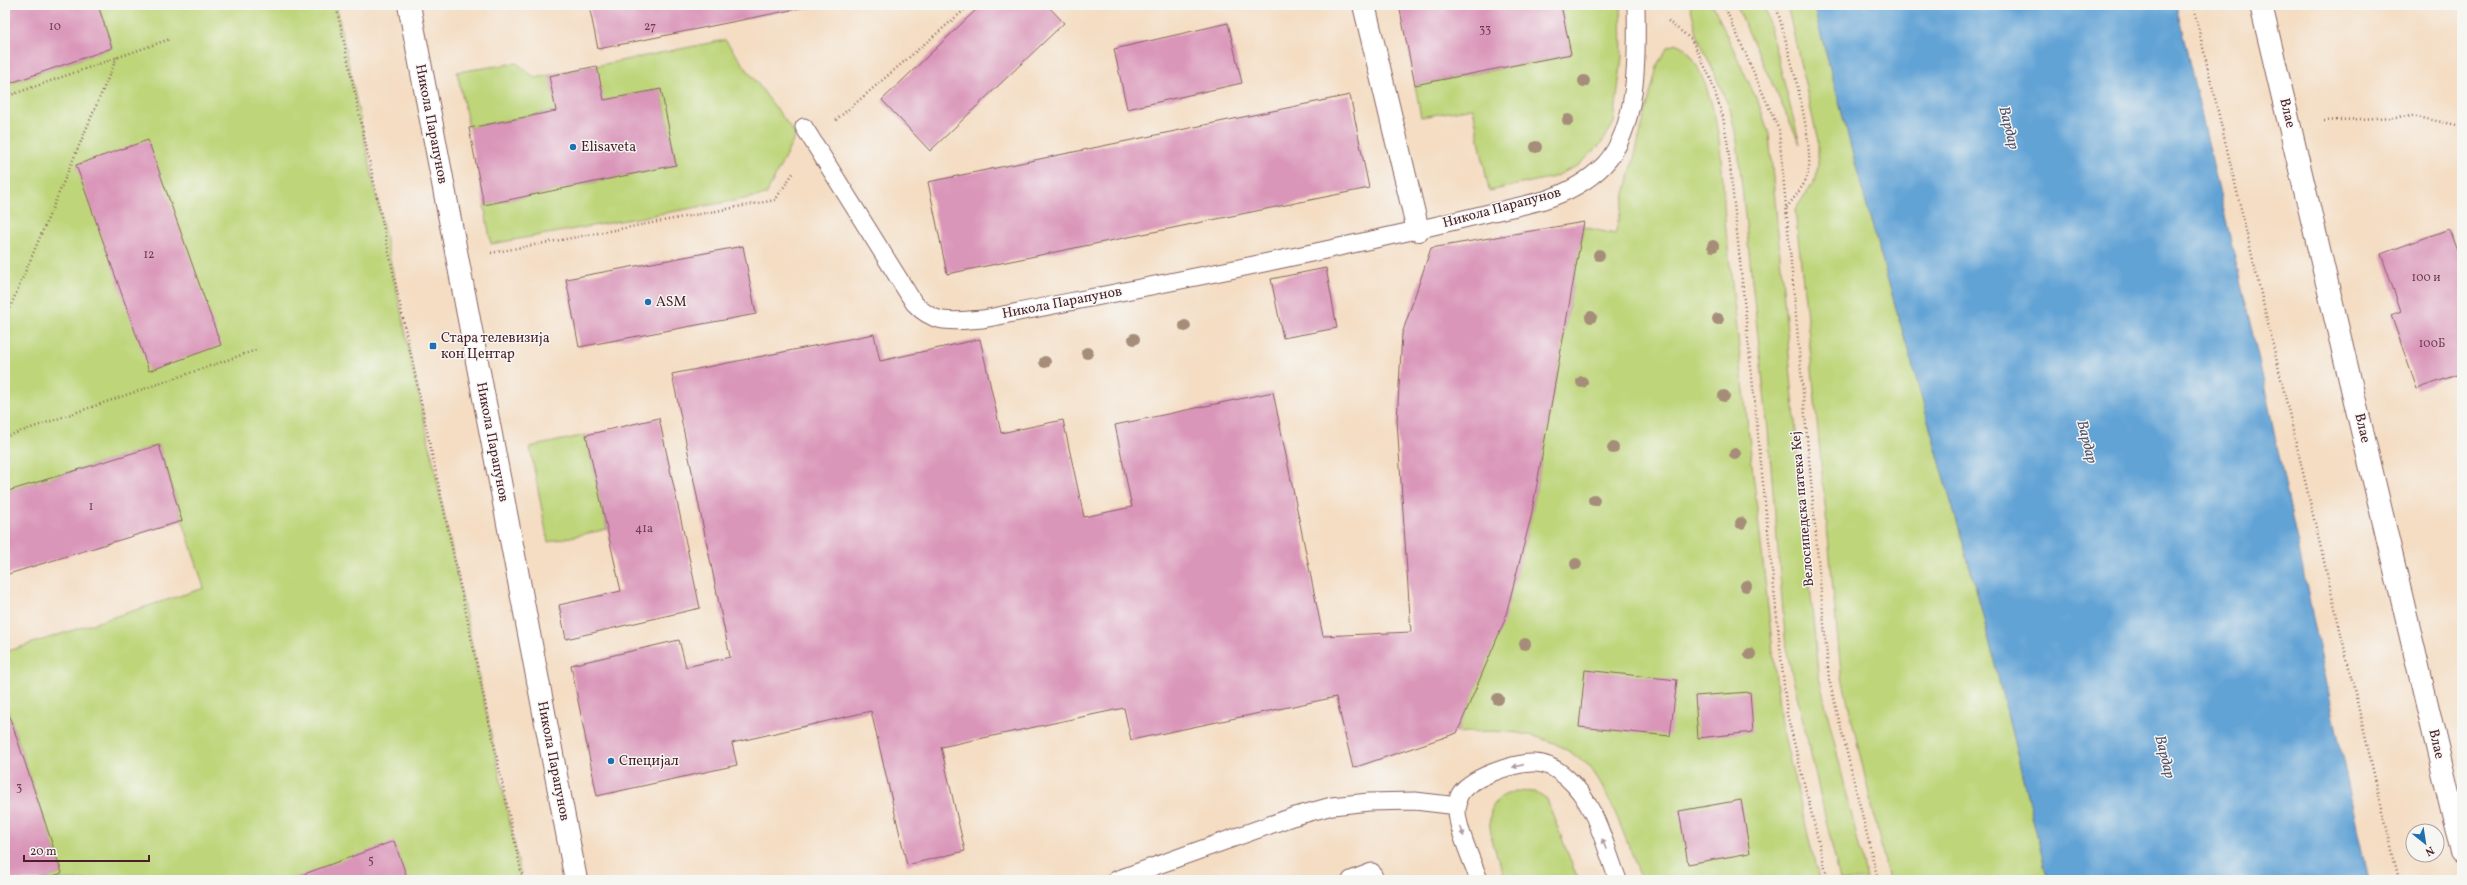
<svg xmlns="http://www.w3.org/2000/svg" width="2467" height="885" viewBox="0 0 2467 885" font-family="Vollkorn,serif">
	<rect width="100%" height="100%" fill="#f6f6f2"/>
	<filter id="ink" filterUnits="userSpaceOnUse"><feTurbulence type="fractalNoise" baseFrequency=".025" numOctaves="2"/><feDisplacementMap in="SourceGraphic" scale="8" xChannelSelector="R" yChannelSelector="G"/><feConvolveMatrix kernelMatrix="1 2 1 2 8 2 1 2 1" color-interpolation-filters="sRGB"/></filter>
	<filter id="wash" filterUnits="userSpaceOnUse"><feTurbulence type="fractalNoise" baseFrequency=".012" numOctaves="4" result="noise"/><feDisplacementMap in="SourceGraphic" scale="16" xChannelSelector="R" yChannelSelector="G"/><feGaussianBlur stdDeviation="0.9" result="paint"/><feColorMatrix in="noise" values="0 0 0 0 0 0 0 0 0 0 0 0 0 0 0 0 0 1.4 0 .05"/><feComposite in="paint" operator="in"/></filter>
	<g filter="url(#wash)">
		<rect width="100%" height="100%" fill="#f4ddc3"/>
		<!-- green -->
		<path fill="#bed579" stroke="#847a52" d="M 98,5 L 336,5 L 522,880 L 42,880 L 62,873 L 5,702 L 5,652 L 204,588 L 159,445 L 5,492 L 5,85 L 112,48 Z
			M 1561,5 L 1621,5 L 1622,57 L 1614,123 L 1601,144 L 1579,165 L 1554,177 L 1489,191 L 1473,108 L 1421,117 L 1415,85 L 1571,55 Z
			M 1690,5 L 1713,5 L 1760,107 L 1769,134 L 1818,673 L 1867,880 L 1840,880 L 1786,648 L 1768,430 L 1737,141 L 1730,109 L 1698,37 Z
			M 1736,5 L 1764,5 L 1800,144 Z
			M 1787,5 L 1813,5 L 1867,207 L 1977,592 L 2048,880 L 1889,880 L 1841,673 L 1808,327 L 1795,210 L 1816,178 L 1818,165 L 1818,141 Z
			M 725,40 L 796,135 L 766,195 L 491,244 L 484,205 L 676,165 L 661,89 L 469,128 L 457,72 L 517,63 L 535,78 Z
			M 1677,44 C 1689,48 1693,58 1698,68 C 1722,116 1722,169 1725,221 L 1781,724 L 1819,880 L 1642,880 C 1628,847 1611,793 1589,766 C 1585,762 1579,759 1574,755 C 1540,730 1498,729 1457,733 L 1503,622 L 1531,517 L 1583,227 L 1615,234 L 1658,63 L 1668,47 Z
			M 586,435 L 607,529 L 548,542 L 530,447 Z
			M 1515,791 L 1535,792 L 1547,800 L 1578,880 L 1506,880 C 1499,860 1480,820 1496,802 C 1500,796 1508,794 1515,791 Z"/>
		<!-- water -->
		<path fill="#62a3d5" stroke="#566180" d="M 1813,5 L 2176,5 L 2262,374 L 2368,880 L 2048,880 L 1977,592 L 1867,207 Z"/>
		<g id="blocks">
			<!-- building -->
			<path fill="#da96b9" d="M 5,5 L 98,5 L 112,48 L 5,85 Z
				M 589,5 L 811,5 L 811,6 L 598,49 Z
				M 981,5 L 1047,5 L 1064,23 L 930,151 L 882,100 Z
				M 1399,5 L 1561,5 L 1571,54 L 1415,85 Z
				M 1228,23 L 1242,83 L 1127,109 L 1114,49 Z
				M 597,66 L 604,100 L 661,89 L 676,165 L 484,205 L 469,128 L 556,111 L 549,76 Z
				M 1350,95 L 1369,188 L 947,274 L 928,182 Z
				M 148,140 L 221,345 L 149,371 L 76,165 Z
				M 1584,222 L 1531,517 L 1504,622 L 1457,733 L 1353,768 L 1336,697 L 1131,740 L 1124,708 L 941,747 L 965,851 L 907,865 L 871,711 L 732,743 L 737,765 L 597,796 L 571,665 L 679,640 L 686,667 L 730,657 L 672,374 L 874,334 L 880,361 L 980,339 L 1001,433 L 1063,420 L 1084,517 L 1132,507 L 1115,425 L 1273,392 L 1323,636 L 1411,632 L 1397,421 L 1402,334 L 1431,248 Z
				M 2449,229 L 2462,265 L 2462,373 L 2417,389 L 2391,315 L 2401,311 L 2381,254 Z
				M 743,246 L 756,314 L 579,347 L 566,279 Z
				M 1326,268 L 1337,328 L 1283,338 L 1271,279 Z
				M 659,418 L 700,608 L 566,639 L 559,605 L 621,591 L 586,435 Z
				M 159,445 L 182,521 L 5,575 L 5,492 Z
				M 1585,670 L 1677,680 L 1670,736 L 1579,727 Z
				M 1750,692 L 1753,732 L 1698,738 L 1695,696 Z
				M 5,703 L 62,873 L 42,880 L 5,880 Z
				M 1741,800 L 1750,853 L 1688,864 L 1679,811 Z
				M 394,841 L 408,880 L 288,880 Z"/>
		</g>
	</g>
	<g filter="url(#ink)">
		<use href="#blocks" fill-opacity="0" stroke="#866260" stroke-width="1"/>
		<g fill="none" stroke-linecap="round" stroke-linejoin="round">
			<defs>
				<path id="lane" d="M 804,127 L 914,303 C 935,326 954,321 983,319 C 1109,294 1236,270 1362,242 C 1404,233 1447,223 1489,213 C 1507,209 1526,205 1544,200 C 1566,193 1588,181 1604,165 C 1639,128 1637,53 1636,5
					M 1116,880 L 1292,817 L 1332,806 L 1369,802 L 1415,801 L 1458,806
					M 1351,880 L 1372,872 L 1375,880
					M 1479,880 C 1472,859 1450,817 1459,796 C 1467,778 1516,762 1535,763 C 1547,763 1558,770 1567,778 C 1595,802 1605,846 1618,880"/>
				<path id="street" d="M 1364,5 L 1418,230
					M 2261,5 L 2462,852"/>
				<path id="secondary" d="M 409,5 L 576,880"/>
			</defs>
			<!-- lane casing -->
			<use href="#lane" stroke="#866260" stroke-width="19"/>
			<!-- street casing -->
			<use href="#street" stroke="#866260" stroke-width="24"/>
			<!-- secondary casing -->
			<use href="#secondary" stroke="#866260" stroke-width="24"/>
			<!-- path -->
			<path stroke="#866260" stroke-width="2.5" stroke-dasharray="1 3" stroke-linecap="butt" d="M 336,5 L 523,880
				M 1724,5 L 1779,130 L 1829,679 L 1878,880
				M 1776,5 C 1785,39 1818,148 1807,177 C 1803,188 1792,200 1785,210
				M 2193,5 L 2399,880
				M 1668,21 L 1691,39 L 1710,77 L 1723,117 L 1728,146 L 1787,714 L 1828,880
				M 5,97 L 170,39
				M 836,120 L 970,5
				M 2324,121 L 2412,116 L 2462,126
				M 491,253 L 775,200 L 794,172
				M 5,319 L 117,57
				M 5,437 L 256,350"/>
			<!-- lane -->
			<use href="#lane" stroke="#fff" stroke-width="17"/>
			<!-- street -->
			<use href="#street" stroke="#fff" stroke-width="22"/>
			<!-- secondary -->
			<use href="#secondary" stroke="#fff" stroke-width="22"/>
		</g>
		<!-- trees -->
		<g fill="#a68d7a">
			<circle cx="1584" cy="81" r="6"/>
			<circle cx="1568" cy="120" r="6"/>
			<circle cx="1536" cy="147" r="6"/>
			<circle cx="1713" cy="246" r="6"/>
			<circle cx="1599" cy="255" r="6"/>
			<circle cx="1591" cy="317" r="6"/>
			<circle cx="1718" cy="319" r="6"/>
			<circle cx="1185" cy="326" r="6"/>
			<circle cx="1134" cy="339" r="6"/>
			<circle cx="1087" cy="353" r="6"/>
			<circle cx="1045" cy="362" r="6"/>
			<circle cx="1582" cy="382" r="6"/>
			<circle cx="1724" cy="396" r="6"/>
			<circle cx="1613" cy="448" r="6"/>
			<circle cx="1735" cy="454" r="6"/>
			<circle cx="1594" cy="500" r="6"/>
			<circle cx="1741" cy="523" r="6"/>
			<circle cx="1576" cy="564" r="6"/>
			<circle cx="1746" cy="586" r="6"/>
			<circle cx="1525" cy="644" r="6"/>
			<circle cx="1750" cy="654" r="6"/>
			<circle cx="1498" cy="699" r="6"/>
		</g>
		<!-- one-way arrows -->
		<defs><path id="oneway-solid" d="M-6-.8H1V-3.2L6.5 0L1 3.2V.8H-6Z"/></defs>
		<g fill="#ae9aa0">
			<use href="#oneway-solid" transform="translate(1518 766) rotate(167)"/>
			<use href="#oneway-solid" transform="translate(1462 831) rotate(73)"/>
			<use href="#oneway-solid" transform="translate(1604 844) rotate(-111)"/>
		</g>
	</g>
	<!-- markers -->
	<g fill="#1f6fb2" stroke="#f6f6f2" stroke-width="1.5">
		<circle cx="573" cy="147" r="4"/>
		<circle cx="648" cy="302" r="4"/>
		<rect x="429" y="342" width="8" height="8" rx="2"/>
		<circle cx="611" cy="761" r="4"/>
	</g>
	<g text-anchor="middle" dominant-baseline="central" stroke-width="3" stroke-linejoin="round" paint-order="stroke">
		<!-- number labels -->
		<g font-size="12" fill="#6e3d4e">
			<text x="55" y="27">10</text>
			<text x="650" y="27">27</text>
			<text x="1485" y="30">33</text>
			<text x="149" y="255">12</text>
			<text x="2426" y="278">100 и</text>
			<text x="2432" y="344">100Б</text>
			<text x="91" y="507">1</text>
			<text x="644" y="529">41a</text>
			<text x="19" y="788">3</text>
			<text x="371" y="861">5</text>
		</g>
		<!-- street labels -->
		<g font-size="14" fill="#4a1f2b" stroke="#f6f6f2">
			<text transform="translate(2287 113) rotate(77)">Влае</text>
			<text transform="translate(431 124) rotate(79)">Никола Парапунов</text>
			<text transform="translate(1502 208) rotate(-15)">Никола Парапунов</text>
			<text transform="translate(1062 303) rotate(-11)">Никола Парапунов</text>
			<text transform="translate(2362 428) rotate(77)">Влае</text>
			<text transform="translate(492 442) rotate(79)">Никола Парапунов</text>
			<text transform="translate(1803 509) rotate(-95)">Велосипедска патека Кеј</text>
			<text transform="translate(2436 744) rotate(77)">Влае</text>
			<text transform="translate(553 761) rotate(79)">Никола Парапунов</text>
		</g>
		<!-- poi labels -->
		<g font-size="14" fill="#4a1f2b" stroke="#f6f6f2" text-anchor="start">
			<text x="581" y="147">Elisaveta</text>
			<text x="656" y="302">ASM</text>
			<text x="441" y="338">Стара телевизија<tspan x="441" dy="16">кон Центар</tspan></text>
			<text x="619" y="761">Специјал</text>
		</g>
		<!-- water labels -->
		<g font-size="15" font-style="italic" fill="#54546f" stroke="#f6f6f2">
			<text transform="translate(2008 128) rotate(76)">Вардар</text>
			<text transform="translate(2086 442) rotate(76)">Вардар</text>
			<text transform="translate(2164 757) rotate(76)">Вардар</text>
		</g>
	</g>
	<!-- margin -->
	<rect width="2467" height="885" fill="none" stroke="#f6f6f2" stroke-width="20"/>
	<!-- north arrow -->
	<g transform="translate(2425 843) rotate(150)"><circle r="19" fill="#f6f6f2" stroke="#b1a0a2"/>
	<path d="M0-3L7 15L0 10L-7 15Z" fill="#1f6fb2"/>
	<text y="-6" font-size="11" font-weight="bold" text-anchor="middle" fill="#4a1f2b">N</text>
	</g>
	<!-- scale -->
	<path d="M24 855v6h125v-6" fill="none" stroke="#4a1f2b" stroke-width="2"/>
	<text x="30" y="855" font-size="12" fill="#4a1f2b" stroke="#f6f6f2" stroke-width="3" paint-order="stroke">20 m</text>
</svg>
